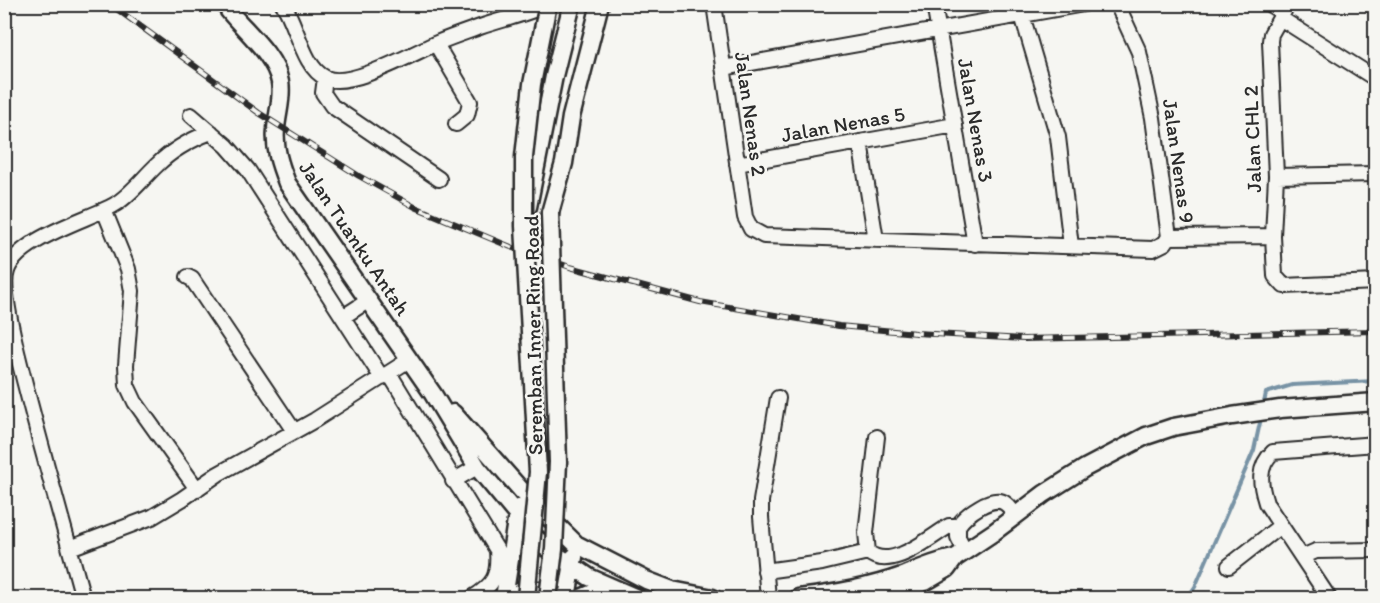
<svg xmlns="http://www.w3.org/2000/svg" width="1380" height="603" viewBox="0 0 1380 603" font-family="Itim,sans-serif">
	<rect width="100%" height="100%" fill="#f6f6f2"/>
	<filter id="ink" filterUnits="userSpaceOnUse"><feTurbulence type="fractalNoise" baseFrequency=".0167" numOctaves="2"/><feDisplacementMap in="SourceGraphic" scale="12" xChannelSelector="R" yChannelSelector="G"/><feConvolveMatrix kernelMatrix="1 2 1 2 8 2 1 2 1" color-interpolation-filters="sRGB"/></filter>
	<g filter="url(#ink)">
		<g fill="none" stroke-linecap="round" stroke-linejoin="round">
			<!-- stream -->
			<path stroke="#7893a5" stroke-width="4" d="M 1263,408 L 1266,393 L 1292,385 L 1376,381
				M 1187,598 L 1195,587 L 1254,450 L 1261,418"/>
			<defs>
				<path id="minor" d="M 283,4 C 297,24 303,68 326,78 C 350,89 413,53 437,43 C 451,37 466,32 480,27 C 503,19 527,14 549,4
					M 714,4 L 745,217 L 751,229 L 764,236 L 1153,249 L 1165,243 L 1169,237 L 1153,118 L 1139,52 L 1117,4
					M 934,4 L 975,244
					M 1269,4 L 1283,13
					M 1288,4 L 1271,34 L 1270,41 L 1276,176 L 1273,236 L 1275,276 L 1284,286 L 1376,282
					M 1022,15 L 1058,137 L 1071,246
					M 1280,18 L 1376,79
					M 436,44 L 470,102 L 467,115 L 456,124
					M 723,68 L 1084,4
					M 325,78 L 323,93 L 332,106 L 439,179
					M 191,115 L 227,146 L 248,170 L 382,378
					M 860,142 L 876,240
					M 737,164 L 955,125
					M 1276,176 L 1376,174
					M 104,210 L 128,269 L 132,291 L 126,365 L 127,385 L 135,402 L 197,489
					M 1169,237 L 1273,236
					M 188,277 L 192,279 L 294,431
					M 343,317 L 369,300
					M 389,373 L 497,550 C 499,576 494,585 472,598
					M 877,437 L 866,533 L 868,552 C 890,572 929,538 949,526 L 958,526
					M 453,481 L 477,467
					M 70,548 L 152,517 L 182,499 L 218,474 L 315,420 L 409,360
					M 965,551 L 958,537 L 958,526 C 965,515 993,493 1006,504 C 1010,507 1013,512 1015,516
					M 1302,557 L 1316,551 L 1376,550
					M 1229,566 L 1280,526
					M 765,571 L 822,563 L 868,552
					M 83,598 C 61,516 37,434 17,352 C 13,334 1,287 7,271 C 17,239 87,220 114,205 C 130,196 143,178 157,165 C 173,149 190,140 211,132
					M 768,598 L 761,517 L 761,501 L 778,398
					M 1329,598 L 1266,503 C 1260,484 1257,467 1273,452 L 1376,444"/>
				<path id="major" d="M 227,4 L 229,11 C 246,32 275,55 280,82 C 283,97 277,114 276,129 C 274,148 280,165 287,183 L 433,394 L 477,467 L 542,545 L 589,577 L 637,598
					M 528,207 L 554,76 L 572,4
					M 550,213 L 564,163 L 571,117 L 600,4
					M 453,413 L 522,491 L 576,544 L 646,580 L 672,590 L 713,598
					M 504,598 L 518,508
					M 513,598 L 522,590 L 540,590 L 558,598
					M 567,598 L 574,557
					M 581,598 L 609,586
					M 798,598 C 834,594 868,588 902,576 C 920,569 936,561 955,558
					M 882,598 L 925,582 L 947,569 L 955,558 L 994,532 L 1044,494 L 1085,468 L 1146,436 L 1173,427 L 1232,416 L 1280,409 L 1376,402"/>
			</defs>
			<!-- minor casing -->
			<use href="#minor" stroke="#2b2b2b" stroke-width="18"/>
			<!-- major casing -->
			<use href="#major" stroke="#2b2b2b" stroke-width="21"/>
			<!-- minor -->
			<use href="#minor" stroke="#f6f6f2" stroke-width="14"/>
			<!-- major -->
			<use href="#major" stroke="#f6f6f2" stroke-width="16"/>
			<defs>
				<path id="rail" d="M 110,4 L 259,113 L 359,176 L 415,207 L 511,247 L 570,267 L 700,302 L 839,326 L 916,333 L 1024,339 L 1376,331"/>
			</defs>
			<!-- rail casing -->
			<use href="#rail" stroke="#2b2b2b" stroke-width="6"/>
			<!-- rail -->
			<use href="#rail" stroke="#f6f6f2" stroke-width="4" stroke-dasharray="11" stroke-linecap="butt"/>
			<defs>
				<path id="major-bridge" d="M 526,598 L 538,472 L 524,226 L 524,157 L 532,84 L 548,4
					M 548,598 L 554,549 L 558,462 L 550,213"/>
			</defs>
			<!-- major-bridge casing -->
			<use href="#major-bridge" stroke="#2b2b2b" stroke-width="21" stroke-linecap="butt"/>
			<!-- major-bridge -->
			<use href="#major-bridge" stroke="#f6f6f2" stroke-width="16"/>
		</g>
	</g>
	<g text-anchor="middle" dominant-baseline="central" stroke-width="5" stroke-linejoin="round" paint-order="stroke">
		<!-- street labels -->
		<g font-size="21" fill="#2b2b2b" stroke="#f6f6f2">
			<text transform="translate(751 114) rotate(82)">Jalan Nenas 2</text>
			<text transform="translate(976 120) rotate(80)">Jalan Nenas 3</text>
			<text transform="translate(843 124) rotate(-10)">Jalan Nenas 5</text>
			<text transform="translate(1252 139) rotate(-92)">Jalan CHL 2</text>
			<text transform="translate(1179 161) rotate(82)">Jalan Nenas 9</text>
			<text transform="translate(355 238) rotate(56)">Jalan Tuanku Antah</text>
			<text transform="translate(533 335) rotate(-91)">Seremban Inner Ring Road</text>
		</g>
	</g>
	<!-- margin -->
	<rect width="1380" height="603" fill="none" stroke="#f6f6f2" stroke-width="24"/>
	<rect x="12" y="12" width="1356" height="579" fill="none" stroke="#2b2b2b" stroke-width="2" filter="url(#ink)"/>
</svg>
